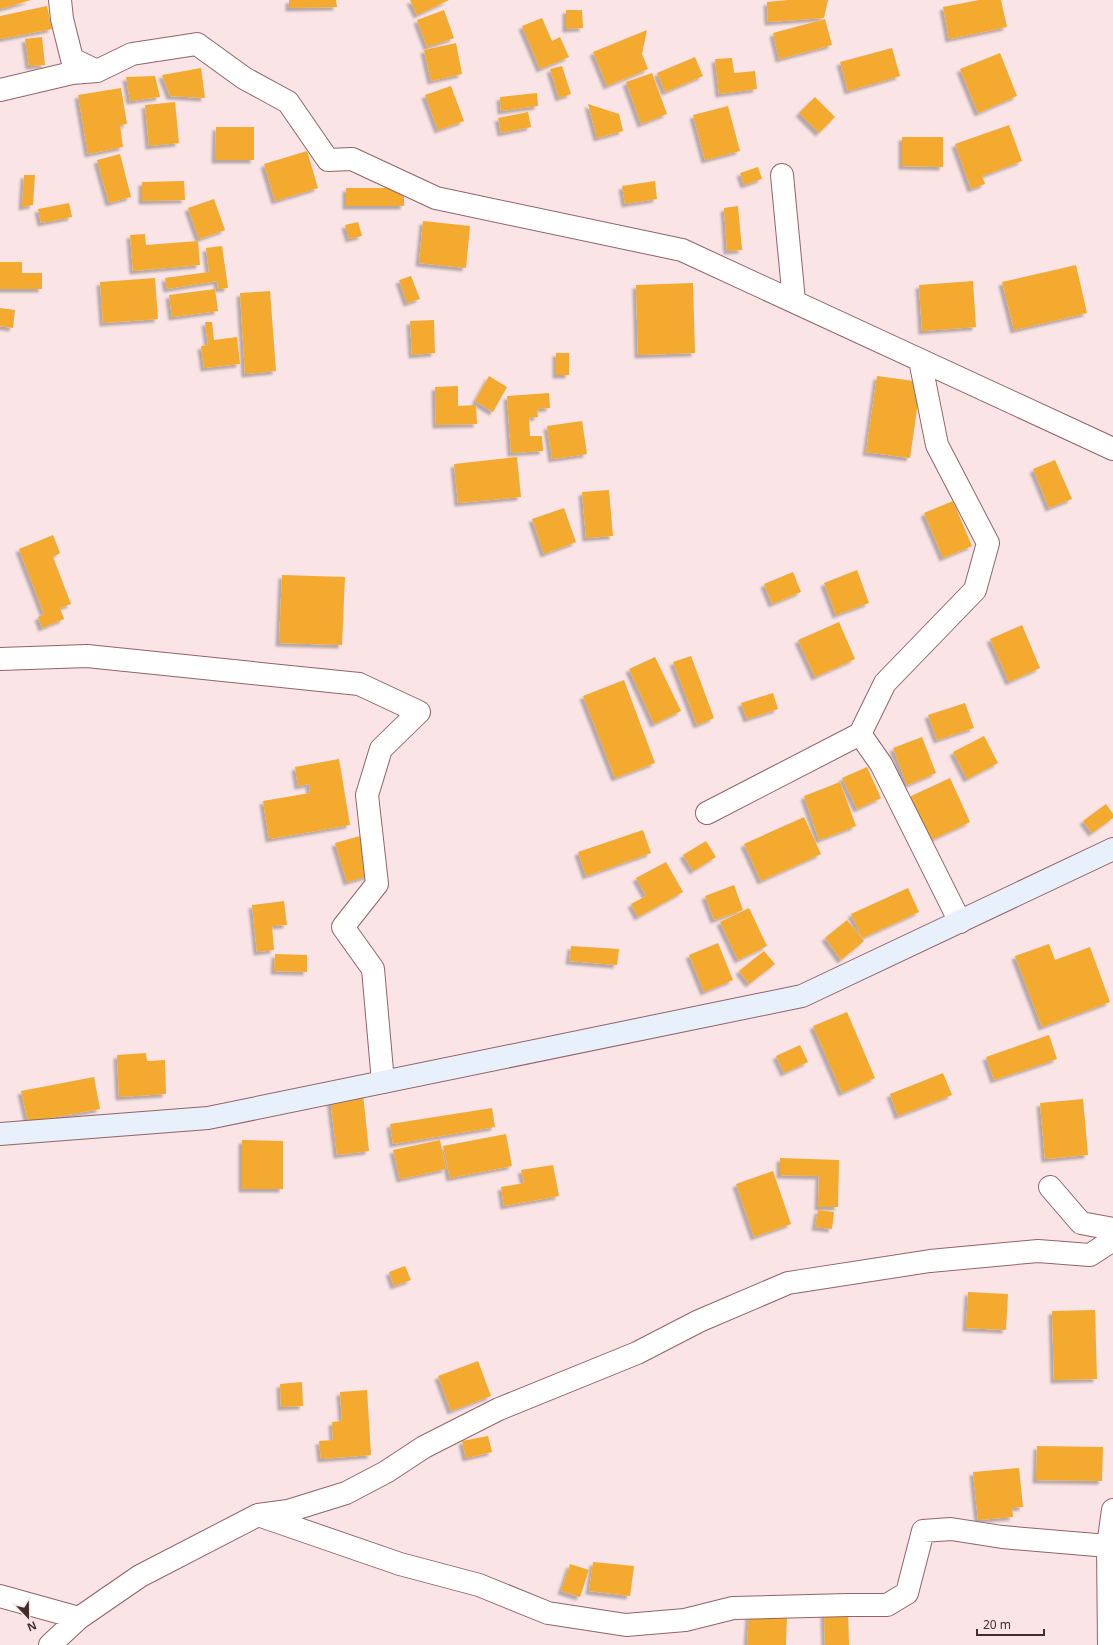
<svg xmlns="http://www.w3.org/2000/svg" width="1113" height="1645" viewBox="0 0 1113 1645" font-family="'Noto Sans',sans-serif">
	<defs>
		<filter id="shadow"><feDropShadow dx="-3.5" dy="3.5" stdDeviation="1" flood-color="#0004"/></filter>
	</defs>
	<rect width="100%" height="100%" fill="#fae4e5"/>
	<!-- building -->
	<path fill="#f3aa2e" filter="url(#shadow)" d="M 0,0 L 31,0 L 0,9 Z
		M 289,0 L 336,0 L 337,7 L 289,8 Z
		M 410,0 L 449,0 L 417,15 Z
		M 788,0 L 828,0 L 824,18 L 768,22 L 767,2 Z
		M 979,0 L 1001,0 L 1007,27 L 949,39 L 943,7 Z
		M 47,6 L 52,29 L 0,39 L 0,16 Z
		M 444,10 L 454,38 L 427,47 L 417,20 Z
		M 566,10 L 582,10 L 583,28 L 566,29 Z
		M 542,18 L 552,41 L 560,37 L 569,57 L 540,69 L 522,26 Z
		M 825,19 L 832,45 L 779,59 L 773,33 Z
		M 647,30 L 642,54 L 648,69 L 607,86 L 593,52 Z
		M 42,37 L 45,65 L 29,66 L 25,39 Z
		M 456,43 L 462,74 L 431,81 L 424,50 Z
		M 892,48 L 900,76 L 848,91 L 840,62 Z
		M 1000,53 L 1017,96 L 978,113 L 960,69 Z
		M 695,57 L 703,76 L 665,92 L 657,73 Z
		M 732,58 L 734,73 L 755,71 L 757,89 L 719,94 L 715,59 Z
		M 562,66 L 571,94 L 559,98 L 550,69 Z
		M 201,68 L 205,98 L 170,96 L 162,75 Z
		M 652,73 L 667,114 L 641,124 L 626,82 Z
		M 155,76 L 160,97 L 130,101 L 126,77 Z
		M 451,86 L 464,121 L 438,130 L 425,95 Z
		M 121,88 L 127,124 L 120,125 L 123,147 L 88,154 L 78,95 Z
		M 537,93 L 538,106 L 501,111 L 500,97 Z
		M 815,97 L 835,117 L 819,133 L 799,113 Z
		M 175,102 L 179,143 L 149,146 L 145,105 Z
		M 588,104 L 619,114 L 623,131 L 597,138 Z
		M 728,106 L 740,151 L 705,160 L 693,115 Z
		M 528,112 L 531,127 L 501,133 L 498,118 Z
		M 1009,125 L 1022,161 L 982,176 L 985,184 L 971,189 L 955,144 Z
		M 216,127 L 254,127 L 254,160 L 215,160 Z
		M 902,137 L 943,137 L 943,167 L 902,166 Z
		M 307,151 L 318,188 L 275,201 L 264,164 Z
		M 120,154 L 131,197 L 109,203 L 97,160 Z
		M 758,167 L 762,179 L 744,185 L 740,173 Z
		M 24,175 L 35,175 L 33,205 L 22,207 Z
		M 184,181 L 185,200 L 142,201 L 142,182 Z
		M 655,181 L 657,199 L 625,204 L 622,186 Z
		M 346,188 L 404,188 L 404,206 L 346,206 Z
		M 214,199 L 225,230 L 199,239 L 188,208 Z
		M 69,203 L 72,217 L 41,223 L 38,209 Z
		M 738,206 L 742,250 L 727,251 L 724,208 Z
		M 423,221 L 470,226 L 466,268 L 419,263 Z
		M 358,222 L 362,236 L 349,239 L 345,225 Z
		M 145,234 L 146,245 L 198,241 L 200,265 L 133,271 L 130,235 Z
		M 222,246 L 228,288 L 218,289 L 217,281 L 167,289 L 165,278 L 209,272 L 206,248 Z
		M 0,262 L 22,262 L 22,273 L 42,273 L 42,289 L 0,289 Z
		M 1076,265 L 1087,313 L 1014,330 L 1002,282 Z
		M 411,276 L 420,299 L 407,303 L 399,280 Z
		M 155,278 L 158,319 L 103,323 L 100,282 Z
		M 973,281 L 976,327 L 922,331 L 919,285 Z
		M 693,283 L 695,353 L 638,355 L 636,285 Z
		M 215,289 L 218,311 L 172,317 L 169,295 Z
		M 270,291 L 276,371 L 245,374 L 240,293 Z
		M 0,308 L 15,310 L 13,328 L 0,326 Z
		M 434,320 L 435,353 L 412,355 L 410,321 Z
		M 205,322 L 212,322 L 214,340 L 237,337 L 240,364 L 204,368 L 201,346 L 208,345 Z
		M 556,353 L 569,353 L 569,375 L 556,375 Z
		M 489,376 L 507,387 L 493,412 L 475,401 Z
		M 877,376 L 921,382 L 910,458 L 866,452 Z
		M 458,386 L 458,406 L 476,405 L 477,424 L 436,425 L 435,387 Z
		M 549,393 L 550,408 L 537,409 L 538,417 L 529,418 L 530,436 L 542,436 L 543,451 L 511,453 L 507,396 Z
		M 582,421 L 587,454 L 552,459 L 547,426 Z
		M 517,457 L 521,497 L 458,503 L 454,464 Z
		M 1055,460 L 1072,499 L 1049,508 L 1033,469 Z
		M 609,490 L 613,536 L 586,538 L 582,492 Z
		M 953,501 L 972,546 L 943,558 L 924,513 Z
		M 564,508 L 576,542 L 544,554 L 532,519 Z
		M 53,535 L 60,553 L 53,557 L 71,604 L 60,608 L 64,619 L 42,628 L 38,617 L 44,614 L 19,549 Z
		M 857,570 L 869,603 L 836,615 L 824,583 Z
		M 793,572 L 801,592 L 772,604 L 764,584 Z
		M 282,575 L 345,577 L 342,645 L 279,643 Z
		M 839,622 L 855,659 L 815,677 L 798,640 Z
		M 1022,625 L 1040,668 L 1009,682 L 990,639 Z
		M 691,656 L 714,718 L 697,725 L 673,662 Z
		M 655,657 L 681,711 L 654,724 L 629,669 Z
		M 624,680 L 655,763 L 615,778 L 583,696 Z
		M 773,693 L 778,709 L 747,719 L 741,703 Z
		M 965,703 L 974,728 L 937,740 L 928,715 Z
		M 984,736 L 998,763 L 967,779 L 953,752 Z
		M 922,737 L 936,773 L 907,785 L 893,748 Z
		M 339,759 L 350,825 L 269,839 L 263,801 L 310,793 L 309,784 L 298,786 L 295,767 Z
		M 867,767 L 881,798 L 857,809 L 842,778 Z
		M 950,778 L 970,822 L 927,842 L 907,798 Z
		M 840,782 L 856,826 L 819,840 L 804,796 Z
		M 1106,804 L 1113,814 L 1113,818 L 1092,833 L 1083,821 Z
		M 804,817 L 821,854 L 761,881 L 744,844 Z
		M 643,830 L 651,853 L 586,876 L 578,852 Z
		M 360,836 L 371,875 L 347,882 L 335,843 Z
		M 706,841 L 716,857 L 693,871 L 683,855 Z
		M 666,862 L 683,892 L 638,917 L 631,904 L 646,896 L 636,878 Z
		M 734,885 L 743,910 L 714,920 L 705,896 Z
		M 908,888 L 919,912 L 862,938 L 851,914 Z
		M 284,901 L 287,925 L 272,926 L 274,950 L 257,952 L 252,905 Z
		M 749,908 L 767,946 L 738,960 L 720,922 Z
		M 847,920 L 864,941 L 841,960 L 825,938 Z
		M 718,943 L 733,980 L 704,992 L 689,955 Z
		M 1049,944 L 1055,960 L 1090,947 L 1110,1002 L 1042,1027 L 1015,956 Z
		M 571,946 L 619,949 L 617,965 L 569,961 Z
		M 764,951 L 775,964 L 749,984 L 739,971 Z
		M 275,954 L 307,955 L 307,972 L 274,971 Z
		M 847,1012 L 875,1078 L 842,1093 L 813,1026 Z
		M 1049,1035 L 1057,1059 L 994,1080 L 986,1057 Z
		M 800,1045 L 808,1062 L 784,1073 L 776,1056 Z
		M 146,1053 L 147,1061 L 165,1060 L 166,1094 L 119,1097 L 117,1055 Z
		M 943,1073 L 952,1095 L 898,1116 L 890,1094 Z
		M 94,1077 L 100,1109 L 28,1122 L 21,1091 Z
		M 363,1094 L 369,1151 L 337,1155 L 330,1098 Z
		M 1083,1099 L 1088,1155 L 1045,1159 L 1040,1103 Z
		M 492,1108 L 495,1127 L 393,1144 L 390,1124 Z
		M 506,1134 L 512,1166 L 450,1178 L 443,1146 Z
		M 242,1140 L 283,1141 L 283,1189 L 242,1189 Z
		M 440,1140 L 446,1169 L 400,1179 L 393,1150 Z
		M 780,1158 L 839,1160 L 838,1207 L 818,1207 L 819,1176 L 780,1175 Z
		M 553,1165 L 559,1196 L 504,1206 L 501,1187 L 524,1183 L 521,1170 Z
		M 773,1171 L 791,1224 L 754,1237 L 736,1184 Z
		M 818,1210 L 834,1212 L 832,1229 L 815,1227 Z
		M 405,1266 L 411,1280 L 394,1286 L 389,1272 Z
		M 968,1292 L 1008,1294 L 1006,1330 L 966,1328 Z
		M 1095,1310 L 1097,1379 L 1054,1380 L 1052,1311 Z
		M 478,1361 L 491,1396 L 451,1411 L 438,1376 Z
		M 302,1382 L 303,1406 L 281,1407 L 280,1384 Z
		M 367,1390 L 371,1455 L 321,1459 L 319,1441 L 333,1440 L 332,1422 L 342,1421 L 340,1392 Z
		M 488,1436 L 492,1452 L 466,1458 L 462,1441 Z
		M 1037,1446 L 1103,1447 L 1102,1481 L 1036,1480 Z
		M 1019,1468 L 1023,1507 L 1012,1508 L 1013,1517 L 978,1520 L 973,1472 Z
		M 593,1562 L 634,1566 L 630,1596 L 589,1591 Z
		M 570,1564 L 589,1570 L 580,1597 L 561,1591 Z
		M 848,1609 L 849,1645 L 825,1645 L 824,1610 Z
		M 749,1615 L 787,1616 L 786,1645 L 747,1645 Z"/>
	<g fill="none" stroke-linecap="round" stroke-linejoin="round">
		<defs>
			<path id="street" d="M 60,0 L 62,19 L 72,59 L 97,71 L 132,54 L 197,44 L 244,78 L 288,102 L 328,160 L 352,159 L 436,198 L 682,250 L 1113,449
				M 0,90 L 72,73 L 97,71
				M 782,175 L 794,301
				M 0,659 L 87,656 L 359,684 L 419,712 L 381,749 L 367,795 L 377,884 L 343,927 L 373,969 L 383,1082
				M 860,734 L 881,764 L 960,922
				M 707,813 L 860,734 L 885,683 L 975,590 L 988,543 L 937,445 L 920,360
				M 1050,1187 L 1081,1223 L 1113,1229
				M 261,1516 L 400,1564 L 479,1585 L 548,1613 L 626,1625 L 685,1620 L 733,1608 L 848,1605 L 887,1605 L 907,1593 L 923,1531 L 951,1529 L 1002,1537 L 1108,1546 L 1113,1510
				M 1108,1546 L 1109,1645
				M 0,1596 L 79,1618
				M 50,1645 L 79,1618 L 140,1576 L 258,1515 L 288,1511 L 346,1493 L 386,1472 L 424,1447 L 499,1409 L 637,1353 L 699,1321 L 788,1283 L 930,1261 L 1038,1251 L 1090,1255 L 1113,1240"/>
			<path id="secondary" d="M 0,1134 L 208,1118 L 802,996 L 1113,849"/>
		</defs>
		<!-- street casing -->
		<use href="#street" stroke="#926467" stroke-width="24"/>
		<!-- secondary casing -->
		<use href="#secondary" stroke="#926467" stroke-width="24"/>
		<!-- street -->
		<use href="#street" stroke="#fff" stroke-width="22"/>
		<!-- secondary -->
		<use href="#secondary" stroke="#e7f0fb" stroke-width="22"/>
	</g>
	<!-- north arrow -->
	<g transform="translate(28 1617) rotate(158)" stroke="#fae4e5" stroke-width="3" paint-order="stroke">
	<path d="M0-3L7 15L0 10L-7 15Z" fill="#422d2e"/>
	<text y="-6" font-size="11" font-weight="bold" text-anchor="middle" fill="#422d2e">N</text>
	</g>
	<!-- scale -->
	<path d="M977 1629v6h67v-6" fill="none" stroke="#422d2e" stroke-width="2"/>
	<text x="983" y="1629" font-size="12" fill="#422d2e" stroke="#fae4e5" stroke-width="3" paint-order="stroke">20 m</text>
</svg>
